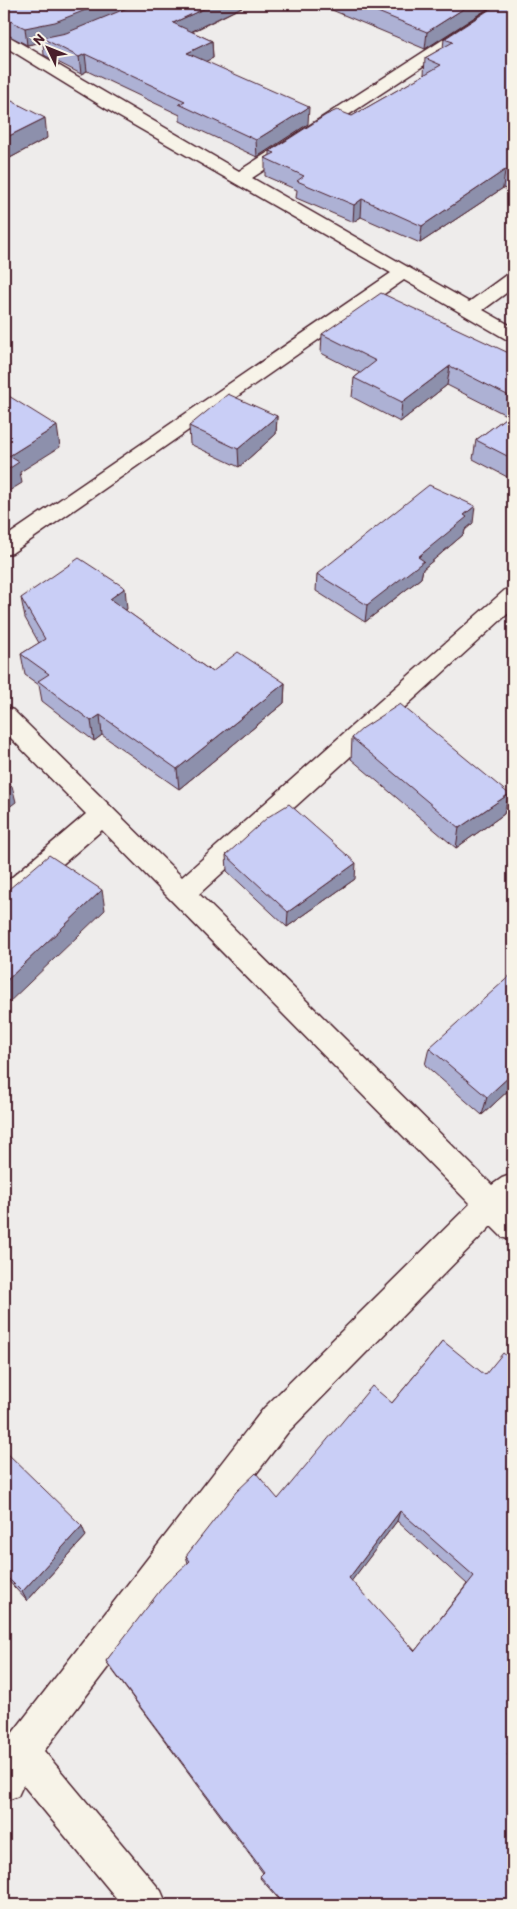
<svg xmlns="http://www.w3.org/2000/svg" width="517" height="1909" viewBox="0 0 517 1909" font-family="Itim,sans-serif">
	<rect width="100%" height="100%" fill="#eeeceb"/>
	<filter id="ink" filterUnits="userSpaceOnUse"><feTurbulence type="fractalNoise" baseFrequency=".02" numOctaves="2"/><feDisplacementMap in="SourceGraphic" scale="10" xChannelSelector="R" yChannelSelector="G"/><feConvolveMatrix kernelMatrix="1 2 1 2 8 2 1 2 1" color-interpolation-filters="sRGB"/></filter>
	<g filter="url(#ink)">
		<g fill="none" stroke-linecap="round" stroke-linejoin="round">
			<defs>
				<path id="street" d="M 498,4 L 513,4 L 513,7 L 252,178 L 469,302 L 506,275 L 513,273 L 513,288 L 483,310 L 513,327 L 513,341 L 506,339 L 404,280 L 12,553 L 4,555 L 4,538 L 391,273 L 118,116 L 4,46 L 4,35 L 10,37 L 239,171 Z
					M 513,588 L 513,609 L 199,894 L 492,1185 L 502,1178 L 513,1174 L 513,1241 L 502,1237 L 491,1226 L 288,1432 L 44,1751 L 161,1891 L 167,1905 L 122,1905 L 23,1785 L 18,1796 L 4,1801 L 4,1744 L 264,1408 L 470,1204 L 102,830 L 13,907 L 4,910 L 4,884 L 86,814 L 4,731 L 4,707 L 13,710 L 182,877 L 505,590 Z"/>
			</defs>
			<!-- street casing -->
			<use href="#street" stroke="#4a1f2b" stroke-width="3"/>
			<!-- street -->
			<use href="#street" fill="#f7f3e8" fill-rule="evenodd"/>
		</g>
		<!-- wall -->
		<path fill="#adb1d4" stroke="#4a1f2b" fill-rule="evenodd" d="M 4,4 L 248,4 L 192,32 L 212,41 L 213,58 L 205,61 L 308,124 L 257,157 L 180,121 L 180,115 L 87,71 L 81,74 L 44,55 L 43,42 L 27,45 L 4,33 Z
			M 299,4 L 495,4 L 425,49 L 320,5 L 312,9 Z
			M 513,4 L 513,192 L 503,188 L 420,243 L 361,217 L 353,222 L 296,198 L 297,190 L 265,176 L 265,158 L 270,155 L 270,151 L 352,116 L 424,75 L 425,58 L 443,48 L 444,39 Z
			M 4,97 L 47,138 L 10,158 L 4,155 Z
			M 322,334 L 513,355 L 513,480 L 473,459 L 476,440 L 508,416 L 447,385 L 400,422 L 352,397 L 354,378 L 360,373 L 321,353 Z
			M 277,416 L 276,434 L 239,467 L 190,444 L 189,426 Z
			M 473,523 L 465,530 L 464,534 L 423,569 L 421,578 L 365,622 L 316,591 L 317,574 Z
			M 513,595 L 513,619 L 508,616 L 512,596 Z
			M 21,598 L 127,609 L 125,610 L 212,672 L 285,683 L 284,703 L 179,789 L 102,735 L 94,741 L 42,701 L 39,685 L 25,675 L 21,654 L 39,643 L 25,618 Z
			M 352,738 L 509,794 L 504,814 L 456,848 L 351,759 Z
			M 226,855 L 355,879 L 287,927 L 227,871 Z
			M 429,1048 L 513,1086 L 482,1115 L 425,1065 Z
			M 443,1341 L 507,1755 L 513,1905 L 284,1905 L 260,1878 L 263,1873 L 110,1667 L 106,1661 L 188,1563 L 186,1556 L 278,1499 L 392,1403 ZM 397,1521 L 467,1584 L 415,1651 L 351,1581 Z
			M 4,1450 L 86,1536 L 27,1601 L 4,1576 Z"/>
		<!-- shaded-wall -->
		<path fill="#8d90ac" stroke="#4a1f2b" d="M 101,4 L 144,4 L 56,39 L 42,38 L 43,42 L 27,45 L 25,28 Z
			M 214,4 L 248,4 L 174,40 L 173,23 Z
			M 313,4 L 320,4 L 320,5 L 312,9 Z
			M 471,4 L 495,4 L 425,49 L 427,32 Z
			M 212,41 L 213,58 L 188,70 L 187,53 Z
			M 85,54 L 87,71 L 81,74 L 79,57 Z
			M 309,107 L 308,124 L 257,157 L 256,140 Z
			M 45,118 L 47,138 L 10,158 L 7,137 Z
			M 505,170 L 503,188 L 420,243 L 422,226 Z
			M 362,199 L 361,217 L 353,222 L 354,205 Z
			M 450,366 L 447,385 L 400,422 L 402,402 Z
			M 277,416 L 276,434 L 239,467 L 238,449 Z
			M 57,426 L 60,447 L 20,472 L 22,483 L 4,494 L 4,472 L 9,456 Z
			M 475,506 L 473,523 L 465,530 L 464,534 L 423,569 L 421,578 L 365,622 L 367,605 L 464,515 Z
			M 125,588 L 127,609 L 112,620 L 110,599 Z
			M 285,683 L 284,703 L 179,789 L 177,769 Z
			M 100,715 L 102,735 L 94,741 L 91,721 Z
			M 12,786 L 16,802 L 4,811 L 4,792 Z
			M 509,794 L 504,814 L 456,848 L 459,828 Z
			M 356,863 L 355,879 L 287,927 L 288,912 Z
			M 102,890 L 105,910 L 4,1007 L 4,983 Z
			M 513,1073 L 513,1086 L 482,1115 L 487,1097 Z
			M 400,1511 L 397,1521 L 347,1587 L 349,1578 Z
			M 82,1526 L 86,1536 L 27,1601 L 22,1592 Z"/>
		<!-- building -->
		<path fill="#c9cef6" stroke="#4a1f2b" fill-rule="evenodd" d="M 4,4 L 101,4 L 55,22 L 25,28 L 4,18 Z
			M 137,4 L 214,4 L 173,23 L 212,41 L 187,53 L 309,107 L 256,140 L 179,104 L 185,101 L 85,54 L 79,57 L 42,38 L 66,33 Z
			M 358,4 L 471,4 L 427,32 Z
			M 498,4 L 513,4 L 513,174 L 505,170 L 422,226 L 362,199 L 354,205 L 297,181 L 304,176 L 265,158 L 275,153 L 270,151 L 326,115 L 337,110 L 352,116 L 441,65 L 425,58 L 453,42 L 444,39 Z
			M 4,97 L 45,118 L 7,137 L 4,135 Z
			M 381,293 L 513,355 L 513,398 L 450,366 L 402,402 L 354,378 L 376,361 L 322,334 Z
			M 4,393 L 57,426 L 9,456 L 19,462 L 4,472 Z
			M 228,394 L 277,416 L 238,449 L 189,426 Z
			M 513,412 L 513,459 L 476,440 Z
			M 429,485 L 475,506 L 464,515 L 467,517 L 418,557 L 424,561 L 367,605 L 317,574 Z
			M 79,558 L 125,588 L 110,599 L 212,672 L 238,652 L 285,683 L 177,769 L 100,715 L 91,721 L 38,681 L 49,674 L 21,654 L 45,639 L 21,598 Z
			M 400,704 L 509,794 L 459,828 L 352,738 L 363,728 Z
			M 4,779 L 12,786 L 4,792 Z
			M 289,804 L 356,863 L 288,912 L 226,855 L 268,817 Z
			M 49,855 L 102,890 L 4,983 L 4,891 L 9,889 Z
			M 513,973 L 513,1073 L 487,1097 L 429,1048 Z
			M 443,1341 L 485,1375 L 503,1353 L 513,1361 L 513,1746 L 507,1755 L 513,1760 L 513,1905 L 285,1905 L 260,1876 L 264,1872 L 106,1661 L 165,1584 L 190,1561 L 186,1556 L 236,1492 L 256,1473 L 278,1499 L 372,1386 L 392,1403 ZM 400,1511 L 474,1576 L 415,1651 L 349,1578 Z
			M 4,1450 L 82,1526 L 22,1592 L 4,1574 Z"/>
	</g>
	<!-- margin -->
	<rect width="517" height="1909" fill="none" stroke="#f7f3e8" stroke-width="20"/>
	<rect x="10" y="10" width="497" height="1889" fill="none" stroke="#4a1f2b" stroke-width="2" filter="url(#ink)"/>
	<!-- north arrow -->
	<g transform="translate(48 48) rotate(313)" stroke="#f7f3e8" stroke-width="4" paint-order="stroke">
	<path d="M0-4L9 19L0 12L-9 19Z" fill="#4a1f2b"/>
	<text y="-8" font-size="14" font-weight="bold" text-anchor="middle" fill="#4a1f2b">N</text>
	</g>
</svg>
